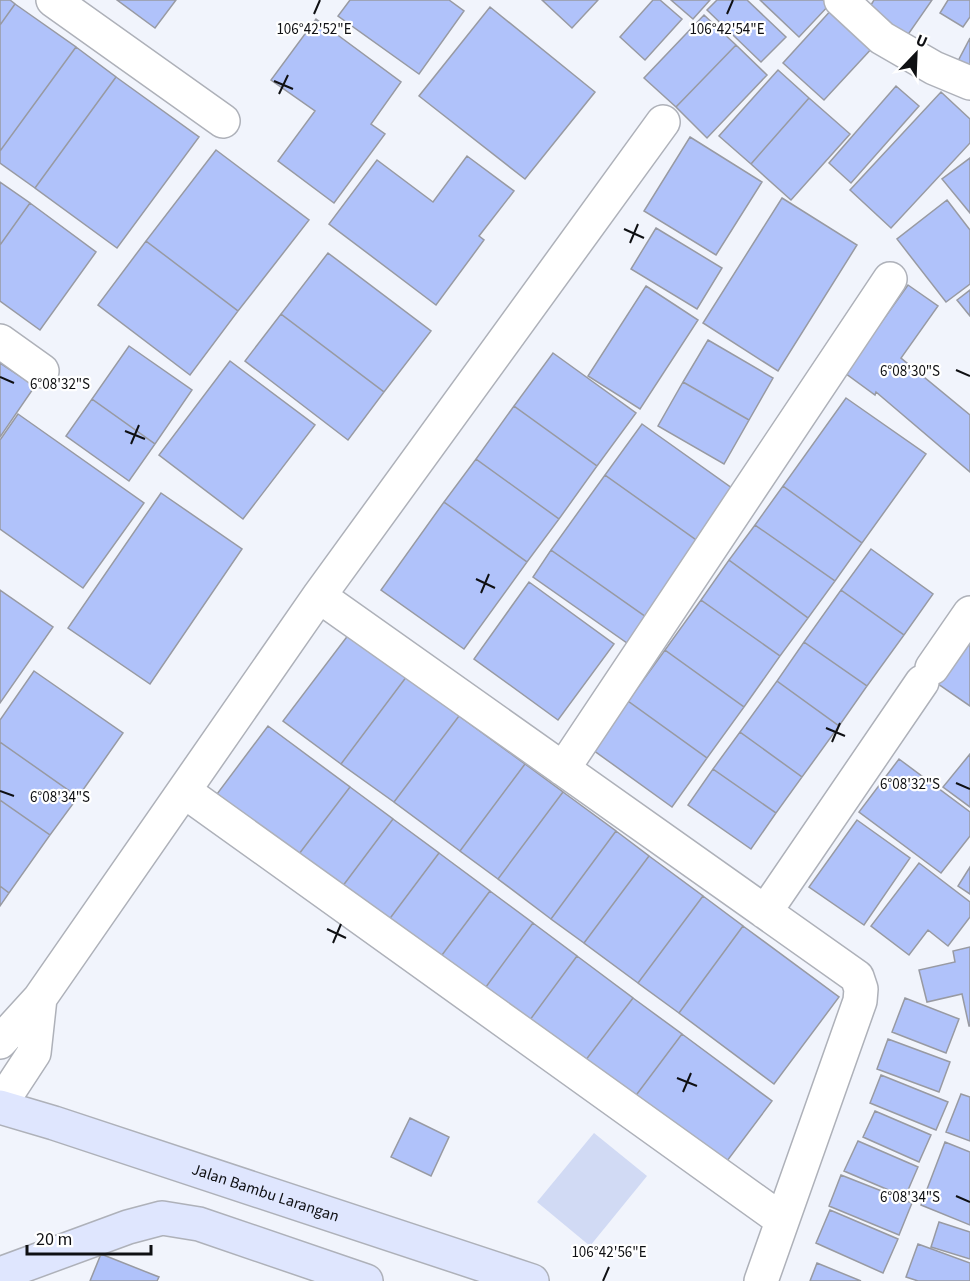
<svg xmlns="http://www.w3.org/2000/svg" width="970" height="1281" viewBox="0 0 970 1281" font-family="'Source Sans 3',sans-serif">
	<rect width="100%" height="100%" fill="#f1f4fc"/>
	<!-- green -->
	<path fill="#d1daf4" d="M 594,1133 L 647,1176 L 590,1246 L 537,1202 Z"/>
	<!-- building -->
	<path fill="#b0c2fa" stroke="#989aa2" stroke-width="1.5" d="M 0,0 L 10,0 L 15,4 L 0,25 Z
		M 117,0 L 176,0 L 155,28 Z
		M 350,0 L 449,0 L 464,11 L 419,74 L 338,16 Z
		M 542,0 L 598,0 L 572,28 Z
		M 653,0 L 660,0 L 682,19 L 645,60 L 620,37 Z
		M 671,0 L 710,0 L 693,19 Z
		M 717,0 L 747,0 L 786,37 L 761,62 L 707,10 Z
		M 760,0 L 829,0 L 832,2 L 799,37 Z
		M 874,0 L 932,0 L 907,36 L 869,8 Z
		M 948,0 L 970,0 L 970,17 L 963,27 L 940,13 Z
		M 15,4 L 76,47 L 0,151 L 0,25 Z
		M 490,7 L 595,92 L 525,179 L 419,96 Z
		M 833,8 L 874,46 L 824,100 L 783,63 Z
		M 704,15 L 736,45 L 676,107 L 644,78 Z
		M 316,19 L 401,82 L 371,124 L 385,134 L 334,203 L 278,161 L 315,111 L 271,80 Z
		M 970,38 L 970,70 L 957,63 Z
		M 736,45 L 767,75 L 707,138 L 676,107 Z
		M 76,47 L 116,77 L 35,188 L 0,163 L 0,151 Z
		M 778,70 L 809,98 L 751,164 L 719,136 Z
		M 116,77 L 199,137 L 117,248 L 35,188 Z
		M 896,86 L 919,106 L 851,183 L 829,163 Z
		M 941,92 L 970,119 L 970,143 L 891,228 L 850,190 Z
		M 809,98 L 850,134 L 791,200 L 751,164 Z
		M 690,137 L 762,182 L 716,255 L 644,211 Z
		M 216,150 L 309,220 L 238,311 L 146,241 Z
		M 467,156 L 514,191 L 479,236 L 484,240 L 436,305 L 329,224 L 377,160 L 433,202 Z
		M 970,158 L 970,213 L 942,179 Z
		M 0,182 L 30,203 L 0,245 Z
		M 782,198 L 857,245 L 778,371 L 703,323 Z
		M 947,200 L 970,230 L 970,284 L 946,302 L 897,239 Z
		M 30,203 L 96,252 L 40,330 L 0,301 L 0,245 Z
		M 656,228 L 722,268 L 697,309 L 631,269 Z
		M 146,241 L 238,311 L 190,375 L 98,305 Z
		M 328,253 L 431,331 L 384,392 L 281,314 Z
		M 908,285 L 938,306 L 901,358 L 970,415 L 970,472 L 876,392 L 875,395 L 845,373 Z
		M 646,286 L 698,320 L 640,409 L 588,376 Z
		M 970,290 L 970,316 L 957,300 Z
		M 281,314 L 384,392 L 348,440 L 245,361 Z
		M 708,340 L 773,378 L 749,420 L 683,382 Z
		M 129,346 L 192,390 L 155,444 L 92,399 Z
		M 553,353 L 636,413 L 597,466 L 514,406 Z
		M 230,361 L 315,425 L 243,519 L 159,455 Z
		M 0,363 L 35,386 L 0,437 Z
		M 683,382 L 749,420 L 724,464 L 658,426 Z
		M 846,398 L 926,454 L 862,543 L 783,486 Z
		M 92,399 L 155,444 L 129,481 L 66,436 Z
		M 514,406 L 597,466 L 559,519 L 476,459 Z
		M 18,414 L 144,503 L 83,588 L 0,529 L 0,440 Z
		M 642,424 L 736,491 L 699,542 L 605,475 Z
		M 476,459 L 559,519 L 527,562 L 444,502 Z
		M 605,475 L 699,542 L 646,617 L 551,550 Z
		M 783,486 L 862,543 L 835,581 L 755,525 Z
		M 161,493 L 242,549 L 150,684 L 68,628 Z
		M 444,502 L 527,562 L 464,649 L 381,590 Z
		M 755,525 L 835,581 L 808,618 L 729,560 Z
		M 871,549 L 933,594 L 904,635 L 841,590 Z
		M 551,550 L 646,617 L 627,643 L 533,577 Z
		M 729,560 L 808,618 L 780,656 L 701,600 Z
		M 529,582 L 614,644 L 558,720 L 474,659 Z
		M 0,590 L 53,627 L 0,703 Z
		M 841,590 L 904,635 L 867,686 L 804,642 Z
		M 701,600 L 780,656 L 744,707 L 665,650 Z
		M 970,625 L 970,706 L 931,679 Z
		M 349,634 L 407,676 L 341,764 L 283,721 Z
		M 804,642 L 867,686 L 839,726 L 777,681 Z
		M 665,650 L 744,707 L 707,758 L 628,701 Z
		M 34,671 L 123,733 L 78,797 L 0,742 L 0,720 Z
		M 407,676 L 459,716 L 394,802 L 341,764 Z
		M 777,681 L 839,726 L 802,777 L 740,732 Z
		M 628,701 L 707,758 L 672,807 L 593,750 Z
		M 459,716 L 525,764 L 460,851 L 394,802 Z
		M 268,726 L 350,787 L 299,854 L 217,794 Z
		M 740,732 L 802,777 L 776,813 L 713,769 Z
		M 0,742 L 78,797 L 50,835 L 0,800 Z
		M 970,754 L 970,807 L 943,787 Z
		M 899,759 L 970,812 L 970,836 L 941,873 L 859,812 Z
		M 525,764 L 563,792 L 498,879 L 460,851 Z
		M 713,769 L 776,813 L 751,849 L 688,805 Z
		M 350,787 L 393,819 L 342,887 L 299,854 Z
		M 563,792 L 616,831 L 551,919 L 498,879 Z
		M 0,800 L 50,835 L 9,893 L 0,886 Z
		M 393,819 L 439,853 L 388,921 L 342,887 Z
		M 857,820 L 910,858 L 864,925 L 809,887 Z
		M 616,831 L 649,856 L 584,943 L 551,919 Z
		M 439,853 L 490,891 L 439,959 L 388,921 Z
		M 649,856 L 703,896 L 638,983 L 584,943 Z
		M 919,863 L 970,902 L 970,917 L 948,946 L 928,930 L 909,955 L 871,926 Z
		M 970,867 L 970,894 L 958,886 Z
		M 0,886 L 9,893 L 0,906 Z
		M 490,891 L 533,923 L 483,991 L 439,959 Z
		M 703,896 L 743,926 L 679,1013 L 638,983 Z
		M 533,923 L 577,956 L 527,1024 L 483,991 Z
		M 743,926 L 839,997 L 774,1084 L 679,1013 Z
		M 970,947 L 970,1026 L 969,1026 L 962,994 L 927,1002 L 919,970 L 955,962 L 953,951 Z
		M 577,956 L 633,998 L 582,1065 L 527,1024 Z
		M 633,998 L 682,1034 L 631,1102 L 582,1065 Z
		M 905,998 L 959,1019 L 946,1053 L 892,1032 Z
		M 682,1034 L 772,1101 L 721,1169 L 631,1102 Z
		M 888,1039 L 950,1062 L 939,1092 L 877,1069 Z
		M 881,1075 L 948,1102 L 936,1130 L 870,1103 Z
		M 961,1094 L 970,1097 L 970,1141 L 946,1132 Z
		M 875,1111 L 931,1135 L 919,1162 L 863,1137 Z
		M 410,1118 L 449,1137 L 431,1176 L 391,1157 Z
		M 858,1141 L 918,1167 L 905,1197 L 844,1171 Z
		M 945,1142 L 970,1152 L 970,1225 L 921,1205 Z
		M 841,1175 L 912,1203 L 899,1235 L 829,1206 Z
		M 830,1210 L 898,1239 L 883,1273 L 816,1243 Z
		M 939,1222 L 970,1232 L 970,1259 L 931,1247 Z
		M 918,1244 L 970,1263 L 970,1281 L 918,1281 L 906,1277 Z
		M 101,1254 L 159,1277 L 157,1281 L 90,1281 Z
		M 817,1263 L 861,1281 L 810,1281 Z"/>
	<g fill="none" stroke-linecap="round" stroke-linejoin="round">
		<defs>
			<path id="street" d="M 53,0 L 223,121
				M 841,0 L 882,38 L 934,68 L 970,83
				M 0,341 L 42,371
				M 319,596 L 857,977 L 861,989 L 860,1001 L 761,1281
				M 932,668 L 970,613
				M 563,769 L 890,279
				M 184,791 L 782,1220
				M 765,912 L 922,682
				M 0,1042 L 40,998 L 319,596 L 663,122
				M 0,1105 L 34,1053 L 40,998"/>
			<g id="secondary">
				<path id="s1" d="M 0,1107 L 54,1123 L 532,1281"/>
				<path d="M 0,1274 L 128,1227 L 162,1218 L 199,1224 L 366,1281"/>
			</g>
		</defs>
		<!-- street casing -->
		<use href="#street" stroke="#aeb1b9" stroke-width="36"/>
		<!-- secondary casing -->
		<use href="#secondary" stroke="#aeb1b9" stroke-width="36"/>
		<!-- street -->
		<use href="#street" stroke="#fff" stroke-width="33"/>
		<!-- secondary -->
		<use href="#secondary" stroke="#dfe6fe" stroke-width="33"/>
	</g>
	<!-- ticks -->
	<path fill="none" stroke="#0f1013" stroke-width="2" d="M 314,14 L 320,0M 727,14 L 733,0M 274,81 L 293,89M 279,94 L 288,75M 624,229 L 644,238M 630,243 L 638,224M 956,370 L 970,376M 0,377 L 14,383M 125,431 L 145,439M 131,444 L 139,425M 476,579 L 495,588M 481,593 L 489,574M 826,728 L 845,736M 832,742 L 840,723M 956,783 L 970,789M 0,791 L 14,796M 327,929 L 346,938M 333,943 L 341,924M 677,1078 L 697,1086M 683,1092 L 691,1073M 956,1196 L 970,1202M 603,1281 L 609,1267"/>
	<g text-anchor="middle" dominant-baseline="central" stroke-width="4.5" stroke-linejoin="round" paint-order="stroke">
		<!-- street labels -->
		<g font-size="16" fill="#0f1013" stroke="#fff">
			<text stroke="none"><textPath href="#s1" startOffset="279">Jalan Bambu Larangan</textPath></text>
		</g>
	</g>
	<g font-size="15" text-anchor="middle" fill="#0f1013" stroke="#fff" stroke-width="4.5" stroke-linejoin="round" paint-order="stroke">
		<text x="314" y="34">106°42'52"E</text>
		<text x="727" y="34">106°42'54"E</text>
		<text x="910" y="376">6°08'30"S</text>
		<text x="60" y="389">6°08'32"S</text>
		<text x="910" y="789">6°08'32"S</text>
		<text x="60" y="802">6°08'34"S</text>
		<text x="910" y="1202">6°08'34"S</text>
		<text x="609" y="1257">106°42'56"E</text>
	</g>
	<!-- north arrow -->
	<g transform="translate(916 54) rotate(23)" stroke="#ffffff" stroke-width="4.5" paint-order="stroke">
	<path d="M0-4.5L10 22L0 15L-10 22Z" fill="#0f1013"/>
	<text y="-9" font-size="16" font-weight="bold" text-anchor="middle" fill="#0f1013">U</text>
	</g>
	<!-- scale -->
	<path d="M27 1245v9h124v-9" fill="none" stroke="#0f1013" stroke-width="3"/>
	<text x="36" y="1245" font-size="18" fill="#0f1013" stroke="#ffffff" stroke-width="4.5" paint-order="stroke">20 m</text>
</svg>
